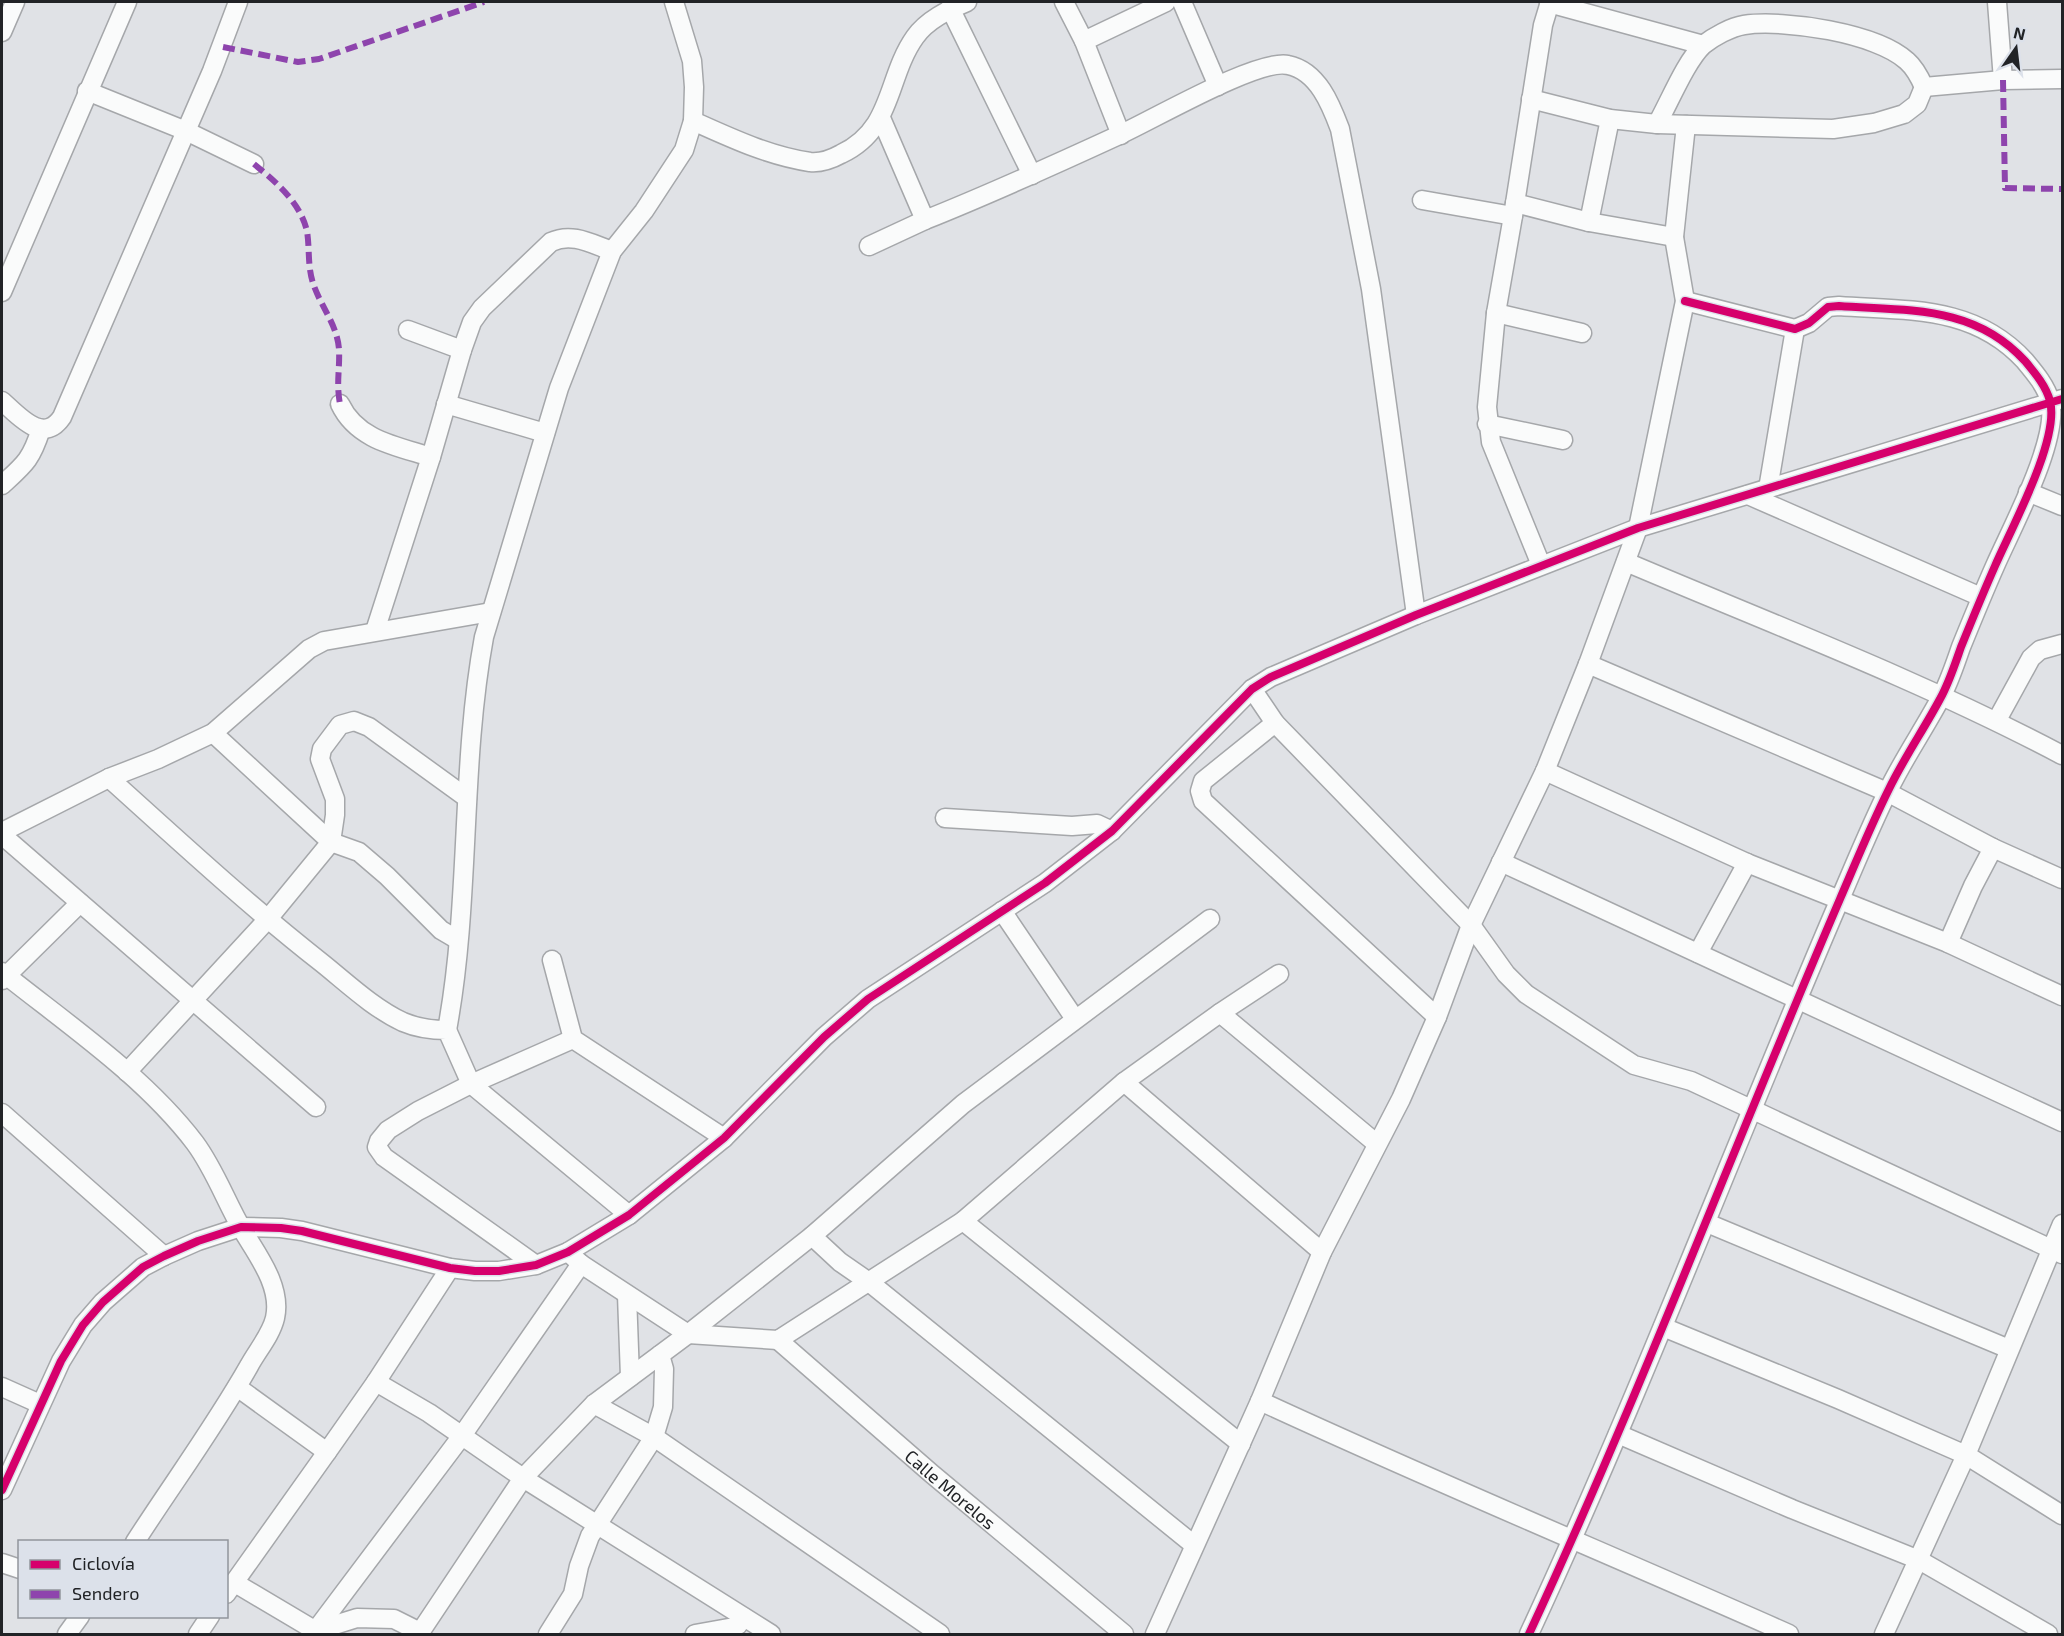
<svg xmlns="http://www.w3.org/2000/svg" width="2064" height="1636" viewBox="0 0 2064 1636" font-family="'Exo 2',sans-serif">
	<rect width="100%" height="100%" fill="#e0e2e6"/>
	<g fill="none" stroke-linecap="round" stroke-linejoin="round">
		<defs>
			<g id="minor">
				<path d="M 1064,2 L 1084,41 L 1121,135"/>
				<path d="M 1182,2 L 1218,86"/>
				<path d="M 1997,2 L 2003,80"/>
				<path d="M 1549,3 L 1703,45"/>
				<path d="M 950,8 L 1032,175"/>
				<path d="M 2,32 L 15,2"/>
				<path d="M 1084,41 L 1166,2"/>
				<path d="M 87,91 L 186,131 L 254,164"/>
				<path d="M 1531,99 L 1610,119 L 1657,124 L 1833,129 L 1874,123 L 1904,114 L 1917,104 L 1924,87"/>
				<path d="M 881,118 L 925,220 C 990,194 1054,165 1117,136 C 1151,121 1258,58 1288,65 C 1318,71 1331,105 1340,129 L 1371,289 L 1416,615"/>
				<path d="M 693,121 C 731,138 769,156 810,162 C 821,163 832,159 841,154 C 894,129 886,78 915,37 C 927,20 948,10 967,2"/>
				<path d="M 1657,124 C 1669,103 1686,61 1703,45 C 1713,37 1731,27 1744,25 C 1784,19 1877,33 1907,61 C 1915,68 1920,78 1924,87 L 2003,80 L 2062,79"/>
				<path d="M 1422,200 L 1513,216"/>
				<path d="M 1515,203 L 1589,222 L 1674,237"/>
				<path d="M 1589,222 L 1610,119"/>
				<path d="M 869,246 L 925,220"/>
				<path d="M 2,292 L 127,2"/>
				<path d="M 1496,313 L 1582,333"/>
				<path d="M 408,330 L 462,350"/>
				<path d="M 2,401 C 19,416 43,445 62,417 L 212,71 L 238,2"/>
				<path d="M 340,404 C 357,440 396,446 431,457"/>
				<path d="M 446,404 L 545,433"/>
				<path d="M 1487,424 L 1563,440"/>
				<path d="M 2,485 C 25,464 31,460 41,429"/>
				<path d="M 1768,489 L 1795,329"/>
				<path d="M 2028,492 L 2062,506"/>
				<path d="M 1748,495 L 1981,597"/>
				<path d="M 1626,562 C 1772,624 1922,681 2062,755"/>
				<path d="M 1541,565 L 1491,442 L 1487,407 L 1496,313 L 1513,216 L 1543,25 L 1550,2"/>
				<path d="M 375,631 L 431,457 L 462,350 L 472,322 L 482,308 L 551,242 C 572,232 592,244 612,251"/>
				<path d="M 1588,664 L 1887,792 L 1993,848 L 2062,879"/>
				<path d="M 1252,689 L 1275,723 L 1471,925 L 1506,974 L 1526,994 L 1634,1065 L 1691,1081 L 2062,1254"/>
				<path d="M 1997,720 L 2031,658 L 2040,650 L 2062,644"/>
				<path d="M 1275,723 L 1203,781 L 1200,791 L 1203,801 L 1437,1017"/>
				<path d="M 213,733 L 331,842 L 359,852 L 387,876 L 441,930 L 458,940"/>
				<path d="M 1545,771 L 1747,863 L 1948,943 L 2062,996"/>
				<path d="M 109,778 C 179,841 248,905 322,963 C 347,983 373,1008 403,1022 C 417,1028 431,1030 447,1030 L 471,1084 L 629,1215"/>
				<path d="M 945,818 L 1072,826 L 1097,824 L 1112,831"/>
				<path d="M 2,832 L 109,778 L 158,759 L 213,733 L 309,649 L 324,641 L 491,612"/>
				<path d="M 2,835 L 316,1107"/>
				<path d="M 1501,862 L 2062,1122"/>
				<path d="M 1002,911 L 1075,1019"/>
				<path d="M 1948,943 L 1973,886 L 1993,848"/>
				<path d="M 1698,953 L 1747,863"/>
				<path d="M 552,960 L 573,1039 L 724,1138"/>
				<path d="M 2,972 C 67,1024 144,1076 195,1143 C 215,1170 226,1202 243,1231 C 258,1256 282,1287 275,1318 C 271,1335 257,1351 249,1366 C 215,1426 173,1483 135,1542"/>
				<path d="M 2,980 L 80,903"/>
				<path d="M 1220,1013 L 1279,974"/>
				<path d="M 447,1030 C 471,901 460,767 484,637 L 559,388 L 612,251 L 644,211 L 684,150 L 693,121 L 694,87 L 692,61 L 674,2"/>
				<path d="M 127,1072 L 267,920 L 331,842 L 335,815 L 335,799 L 320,759 L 322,749 L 340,725 L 354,721 L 369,727 L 467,798"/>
				<path d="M 1124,1082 L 1322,1252"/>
				<path d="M 2,1113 L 164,1256"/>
				<path d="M 963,1221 L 1241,1444"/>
				<path d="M 1707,1223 L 2009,1349"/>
				<path d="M 812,1236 L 840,1262 L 869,1282 L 1194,1545"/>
				<path d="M 568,1252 L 581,1264 L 688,1334 L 778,1340 L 963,1221 L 1124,1082 L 1220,1013 L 1377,1144"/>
				<path d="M 536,1265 L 384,1157 L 377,1147 L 379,1141 L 388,1130 L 418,1111 L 471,1084 L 573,1039"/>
				<path d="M 627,1295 L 630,1377"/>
				<path d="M 1663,1327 L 1838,1399 L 1966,1455 L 2062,1515"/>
				<path id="s1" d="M 778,1340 L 932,1474 L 1124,1634"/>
				<path d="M 376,1382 L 450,1268"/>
				<path d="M 2,1387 L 40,1404"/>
				<path d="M 237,1387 L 327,1452 L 376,1382 L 429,1413 L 523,1478 L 771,1634"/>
				<path d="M 1260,1401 C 1435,1482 1613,1556 1789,1634"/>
				<path d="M 594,1404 L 654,1437 L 940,1634"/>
				<path d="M 1618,1434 L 1792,1509 L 1919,1560 L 2048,1634"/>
				<path d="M 2,1490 L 61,1361 L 83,1325 L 103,1302 L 143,1267 L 164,1256 L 198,1241 L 241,1227 L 281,1228 L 302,1231 L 450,1268 L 475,1271 L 499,1271 L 536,1265 L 568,1252 L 629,1215 L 724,1138 L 824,1037 L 868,999 L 1045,883 L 1112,831 L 1252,689 L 1271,677 L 1416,615 L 1638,528 L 2062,399"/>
				<path d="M 2,1563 L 20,1569"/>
				<path d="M 235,1583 L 321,1634"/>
				<path d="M 226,1594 L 327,1452"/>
				<path d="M 315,1631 L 357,1618 L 394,1619 L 420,1632"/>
				<path d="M 67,1634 L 80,1616"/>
				<path d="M 198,1634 L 210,1616"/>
				<path d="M 313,1634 L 461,1437 L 581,1264"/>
				<path d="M 419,1634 L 523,1478 L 594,1404 L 688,1334 L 812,1236 L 963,1104 L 1210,919"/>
				<path d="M 548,1634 L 573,1594 L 579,1566 L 590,1536 L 654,1437 L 663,1407 L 664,1369 L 660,1355"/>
				<path d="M 695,1634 L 734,1627 L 738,1625 L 743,1617"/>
				<path d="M 1155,1634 L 1260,1401 L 1322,1252 L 1401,1099 L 1437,1017 L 1471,925 L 1545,771 L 1588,664 L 1638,528 L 1685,301 L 1674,237 L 1686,125"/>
				<path d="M 1529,1634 C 1641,1393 1735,1143 1840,899 C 1856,862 1871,825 1889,789 C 1904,758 1924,729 1940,699 C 1949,683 1955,664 1961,647 C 1972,620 1983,593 1995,566 C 2011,529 2060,439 2050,401 C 2046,386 2035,373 2025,361 C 1974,305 1908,311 1839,306 L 1828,307 L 1809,323 L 1795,329 L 1685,301"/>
				<path d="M 1884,1634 L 1966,1455 L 2062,1224"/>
			</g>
		</defs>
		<!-- minor casing -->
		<use href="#minor" stroke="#a5a7aa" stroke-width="21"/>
		<!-- minor -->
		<use href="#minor" stroke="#fafbfb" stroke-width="18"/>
		<!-- quiet -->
		<path stroke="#8e44ad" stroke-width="6" stroke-dasharray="12 6" stroke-linecap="butt" d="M 223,47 L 298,62 L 319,59 L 484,2
			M 2003,80 L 2005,188 L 2062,189
			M 254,164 C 276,182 300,202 307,231 C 310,250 307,267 314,286 C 322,308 337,325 339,349 C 340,369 336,383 340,404"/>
		<defs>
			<path id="cycleway" d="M 2,1490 L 61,1361 L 83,1325 L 103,1302 L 143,1267 L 164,1256 L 198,1241 L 241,1227 L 281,1228 L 302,1231 L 450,1268 L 475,1271 L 499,1271 L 536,1265 L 568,1252 L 629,1215 L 724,1138 L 824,1037 L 868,999 L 1045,883 L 1112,831 L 1252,689 L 1271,677 L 1416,615 L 1638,528 L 2062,399
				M 1529,1634 C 1641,1393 1735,1143 1840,899 C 1856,862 1871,825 1889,789 C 1904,758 1924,729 1940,699 C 1949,683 1955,664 1961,647 C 1972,620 1983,593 1995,566 C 2011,529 2060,439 2050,401 C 2046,386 2035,373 2025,361 C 1974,305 1908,311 1839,306 L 1828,307 L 1809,323 L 1795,329 L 1685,301"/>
		</defs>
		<!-- cycleway casing -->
		<use href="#cycleway" stroke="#dce1ea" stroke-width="11"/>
		<!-- cycleway -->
		<use href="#cycleway" stroke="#d6006c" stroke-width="8"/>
	</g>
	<g text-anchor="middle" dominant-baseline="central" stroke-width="4.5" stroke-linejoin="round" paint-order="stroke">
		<!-- street labels -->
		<g font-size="18" fill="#212326" stroke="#dce1ea">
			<text stroke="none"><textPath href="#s1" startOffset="228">Calle Morelos</textPath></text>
		</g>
	</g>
	<!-- border -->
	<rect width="2064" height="1636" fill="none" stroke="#212326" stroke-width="6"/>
	<!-- legend -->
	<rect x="18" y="1540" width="210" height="78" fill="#dce1ea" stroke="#91959c" stroke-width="1.5"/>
	<rect x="30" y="1560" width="30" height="9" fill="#d6006c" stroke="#91959c" stroke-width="1.5"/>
	<text x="72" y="1570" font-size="18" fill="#212326">Ciclovía</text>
	<rect x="30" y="1590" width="30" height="9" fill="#8e44ad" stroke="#91959c" stroke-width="1.5"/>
	<text x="72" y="1600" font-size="18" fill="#212326">Sendero</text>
	<!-- north arrow -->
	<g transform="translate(2016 48) rotate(14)" stroke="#dce1ea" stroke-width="4.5" paint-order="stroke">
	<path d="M0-4.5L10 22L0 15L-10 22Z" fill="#212326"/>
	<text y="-9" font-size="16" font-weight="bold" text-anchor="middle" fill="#212326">N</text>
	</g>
</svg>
